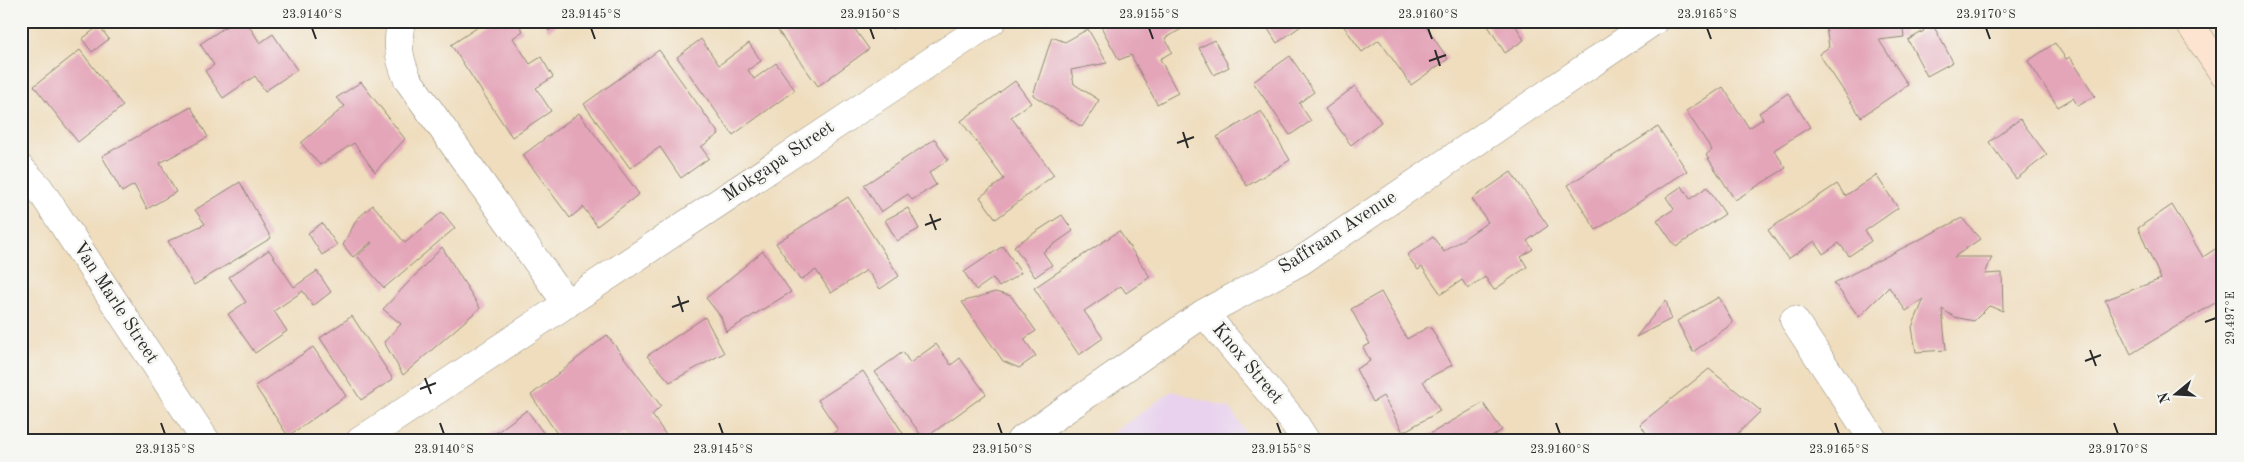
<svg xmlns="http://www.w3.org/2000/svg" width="2244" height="462" viewBox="0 0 2244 462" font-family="'Old Standard TT',serif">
	<rect width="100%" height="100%" fill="#f6f6f2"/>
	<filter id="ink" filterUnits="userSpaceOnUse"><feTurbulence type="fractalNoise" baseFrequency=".02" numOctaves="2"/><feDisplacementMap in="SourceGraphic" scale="10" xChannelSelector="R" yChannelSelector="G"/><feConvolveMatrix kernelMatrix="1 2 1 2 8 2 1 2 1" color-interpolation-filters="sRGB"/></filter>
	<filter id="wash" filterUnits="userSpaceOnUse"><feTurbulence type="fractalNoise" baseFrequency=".0096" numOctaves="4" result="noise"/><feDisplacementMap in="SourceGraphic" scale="20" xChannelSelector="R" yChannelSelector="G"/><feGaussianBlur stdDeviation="1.12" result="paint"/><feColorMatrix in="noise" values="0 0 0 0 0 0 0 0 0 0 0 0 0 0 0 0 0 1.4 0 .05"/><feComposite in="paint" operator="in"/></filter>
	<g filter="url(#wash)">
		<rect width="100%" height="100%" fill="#efddbd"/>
		<!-- built -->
		<path fill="#e8d2ee" d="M 1172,391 L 1230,408 L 1251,441 L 1101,441 Z"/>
		<g id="blocks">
			<!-- building -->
			<path fill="#e4a5b9" d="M 234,21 L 246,21 L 260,43 L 273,34 L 297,70 L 265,91 L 255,76 L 223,98 L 205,71 L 214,65 L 200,44 Z
				M 487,21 L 516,21 L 523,31 L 513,38 L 530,64 L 541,57 L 553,77 L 536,88 L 551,111 L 512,137 L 451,45 Z
				M 542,21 L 562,21 L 549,31 Z
				M 563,21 L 574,21 L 568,26 Z
				M 771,21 L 849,21 L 869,49 L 818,86 Z
				M 888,21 L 904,21 L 892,29 Z
				M 1102,21 L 1190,21 L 1191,24 L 1165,38 L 1172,52 L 1160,59 L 1178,93 L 1157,104 L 1131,55 L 1119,60 L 1099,23 Z
				M 1217,21 L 1231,21 L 1222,28 Z
				M 1263,21 L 1308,21 L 1277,43 Z
				M 1340,21 L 1422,21 L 1448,59 L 1411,85 L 1379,40 L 1362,52 Z
				M 1485,21 L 1513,21 L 1524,40 L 1505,53 Z
				M 1825,21 L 1902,21 L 1904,37 L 1879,40 L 1908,85 L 1861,117 L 1819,54 L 1829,47 Z
				M 1919,21 L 1943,21 L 1934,27 L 1953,62 L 1927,76 L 1908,40 L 1924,31 Z
				M 99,26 L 109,39 L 92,52 L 82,39 Z
				M 1088,29 L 1107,63 L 1071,70 L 1074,84 L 1099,100 L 1082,127 L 1033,95 L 1052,37 L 1065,42 Z
				M 701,39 L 719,65 L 749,43 L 761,61 L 748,70 L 754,79 L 776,63 L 795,90 L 733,135 L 677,57 Z
				M 1214,40 L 1229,67 L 1214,75 L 1199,48 Z
				M 2055,43 L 2066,59 L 2070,57 L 2095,96 L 2078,106 L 2073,98 L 2058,107 L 2028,61 Z
				M 80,50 L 123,106 L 78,142 L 34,86 Z
				M 659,50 L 719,134 L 701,147 L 709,158 L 681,178 L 660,147 L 630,168 L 584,104 Z
				M 1290,56 L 1314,92 L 1299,103 L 1311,121 L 1290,135 L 1253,82 Z
				M 1015,81 L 1031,103 L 1011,117 L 1054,175 L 996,219 L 980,197 L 1004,179 L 961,121 Z
				M 361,82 L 405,139 L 375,172 L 354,143 L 320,165 L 301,143 L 345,106 L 336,98 Z
				M 1355,86 L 1381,122 L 1351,145 L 1325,109 Z
				M 1723,87 L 1749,128 L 1763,119 L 1759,113 L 1788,93 L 1810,127 L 1774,150 L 1786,168 L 1735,200 L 1706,155 L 1712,150 L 1686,111 Z
				M 191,107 L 208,137 L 160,163 L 176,192 L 147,209 L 134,185 L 122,192 L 102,156 Z
				M 1261,111 L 1290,160 L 1247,186 L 1217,137 Z
				M 579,113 L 639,194 L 597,226 L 583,207 L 570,218 L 523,155 Z
				M 2020,119 L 2047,155 L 2016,179 L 1989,142 Z
				M 1658,127 L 1687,171 L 1596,230 L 1568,185 Z
				M 935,139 L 948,160 L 929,173 L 936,185 L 912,200 L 908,194 L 881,212 L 864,185 Z
				M 1511,172 L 1548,226 L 1527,241 L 1533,249 L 1521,257 L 1527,267 L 1494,290 L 1485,277 L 1468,289 L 1462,280 L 1441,294 L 1422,267 L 1418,270 L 1407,255 L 1433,237 L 1444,252 L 1488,222 L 1472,199 Z
				M 1876,175 L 1898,208 L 1865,231 L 1871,241 L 1849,256 L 1839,243 L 1823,254 L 1815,241 L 1788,259 L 1768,230 L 1837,184 L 1845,196 Z
				M 240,182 L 271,238 L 194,285 L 168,241 L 205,224 L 195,210 Z
				M 1682,186 L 1690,199 L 1707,187 L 1725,214 L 1676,247 L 1657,220 L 1674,209 L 1666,197 Z
				M 848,197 L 899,276 L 880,289 L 867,270 L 831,293 L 816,270 L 800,280 L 776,243 Z
				M 373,205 L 405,243 L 442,212 L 455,228 L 384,288 L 357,256 L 372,243 L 371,242 L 353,257 L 343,245 L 357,219 Z
				M 2172,205 L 2203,257 L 2223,244 L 2223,298 L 2131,354 L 2105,300 L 2161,279 L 2138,228 Z
				M 908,208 L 919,229 L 897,241 L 885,220 Z
				M 1062,215 L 1073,231 L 1043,252 L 1052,265 L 1035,277 L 1014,246 Z
				M 1962,218 L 1980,239 L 1954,257 L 1992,257 L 1985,274 L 2002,273 L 2003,311 L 1989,306 L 1974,321 L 1954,317 L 1942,309 L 1946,350 L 1916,352 L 1912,327 L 1924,299 L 1906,311 L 1889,287 L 1859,317 L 1834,283 Z
				M 322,223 L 337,245 L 322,255 L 308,233 Z
				M 1119,231 L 1150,277 L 1126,293 L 1121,286 L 1084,311 L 1103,338 L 1079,355 L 1034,288 Z
				M 1003,246 L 1021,273 L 999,287 L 993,278 L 976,290 L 964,272 Z
				M 442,247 L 480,308 L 403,375 L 384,342 L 401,324 L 383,309 Z
				M 269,250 L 294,287 L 317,271 L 331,292 L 313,306 L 303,291 L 274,311 L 287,331 L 255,353 L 228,314 L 246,302 L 229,277 Z
				M 763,251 L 791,292 L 726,332 L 721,317 L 706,298 Z
				M 995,292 L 1011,296 L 1036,331 L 1024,339 L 1036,356 L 1019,368 L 1003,361 L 962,302 Z
				M 1381,292 L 1407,339 L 1430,326 L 1452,365 L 1423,381 L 1440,411 L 1403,432 L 1383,396 L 1373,402 L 1356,369 L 1370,361 L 1363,347 L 1370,344 L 1351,309 Z
				M 1719,297 L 1733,323 L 1693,352 L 1677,321 Z
				M 1666,300 L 1671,319 L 1636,337 Z
				M 352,316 L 393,379 L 361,400 L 320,338 Z
				M 705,317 L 724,353 L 670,382 L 647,356 Z
				M 607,335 L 661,406 L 652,415 L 666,435 L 652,441 L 630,441 L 625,433 L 614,441 L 562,441 L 531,395 Z
				M 936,344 L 951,365 L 960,358 L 986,394 L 924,439 L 875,372 L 903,352 L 910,363 Z
				M 313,347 L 346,396 L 288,436 L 255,386 Z
				M 1709,369 L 1761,411 L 1730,441 L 1652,441 L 1640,424 Z
				M 863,371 L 906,438 L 902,441 L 821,441 L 838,430 L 818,400 Z
				M 1483,403 L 1502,430 L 1486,441 L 1418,441 Z
				M 527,410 L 549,441 L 485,441 Z"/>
		</g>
	</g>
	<g filter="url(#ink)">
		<use href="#blocks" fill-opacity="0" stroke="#8d8474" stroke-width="1"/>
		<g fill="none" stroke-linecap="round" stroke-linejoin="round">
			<defs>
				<path id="street" d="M 401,21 C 397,45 398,57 408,80 L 567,304
					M 21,169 L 39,188 L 206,441
					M 1204,313 L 1291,418 L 1306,441
					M 1794,320 L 1874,441
					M 360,441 L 992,21
					M 1020,441 L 1204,313 L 1301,261 L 1654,21"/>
				<path id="secondary" d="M 2188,21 L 2223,73"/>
			</defs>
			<!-- street casing -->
			<use href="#street" stroke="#8d8474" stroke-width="29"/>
			<!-- secondary casing -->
			<use href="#secondary" stroke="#8d8474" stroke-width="29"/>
			<!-- street -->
			<use href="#street" stroke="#fff" stroke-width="28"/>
			<!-- secondary -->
			<use href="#secondary" stroke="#fde4d1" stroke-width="28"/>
		</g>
	</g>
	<!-- ticks -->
	<path fill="none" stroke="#2b2b2b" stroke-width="2" d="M 312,28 L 316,39M 591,28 L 595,39M 870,28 L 874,39M 1149,28 L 1153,39M 1428,28 L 1432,39M 1707,28 L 1711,39M 1986,28 L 1990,39M 1435,50 L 1440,66M 1429,61 L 1446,55M 1183,132 L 1188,148M 1177,143 L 1194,137M 930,214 L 936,230M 925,225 L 941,219M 678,296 L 683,312M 672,307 L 689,301M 2205,322 L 2216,318M 2090,350 L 2096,366M 2085,361 L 2101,355M 425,378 L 431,394M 420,389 L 436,383M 161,423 L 165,434M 440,423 L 444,434M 719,423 L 723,434M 998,423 L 1002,434M 1277,423 L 1281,434M 1556,423 L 1560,434M 1835,423 L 1839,434M 2114,423 L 2118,434"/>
	<g text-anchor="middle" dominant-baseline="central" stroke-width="5" stroke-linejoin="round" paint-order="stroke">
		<!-- street labels -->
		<g font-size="19" fill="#2b2b2b" stroke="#f6f6f2">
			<text transform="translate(779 162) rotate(-34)">Mokgapa Street</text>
			<text transform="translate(1338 233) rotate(-33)">Saffraan Avenue</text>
			<text transform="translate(115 303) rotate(57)">Van Marle Street</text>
			<text transform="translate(1247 364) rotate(50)">Knox Street</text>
		</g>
	</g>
	<!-- margin -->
	<rect width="2244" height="462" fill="none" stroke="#f6f6f2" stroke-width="55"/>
	<!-- north arrow -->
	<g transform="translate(2176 394) rotate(252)" stroke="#f6f6f2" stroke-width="4" paint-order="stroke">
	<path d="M0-4L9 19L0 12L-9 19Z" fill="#2b2b2b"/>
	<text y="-8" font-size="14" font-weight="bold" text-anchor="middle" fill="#2b2b2b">N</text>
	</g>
	<rect x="28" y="28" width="2188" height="406" fill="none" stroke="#2b2b2b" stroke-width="2"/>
	<g font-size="12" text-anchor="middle" fill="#2b2b2b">
		<text x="312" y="18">23.9140°S</text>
		<text x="591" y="18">23.9145°S</text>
		<text x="870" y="18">23.9150°S</text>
		<text x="1149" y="18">23.9155°S</text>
		<text x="1428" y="18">23.9160°S</text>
		<text x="1707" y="18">23.9165°S</text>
		<text x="1986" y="18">23.9170°S</text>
		<text transform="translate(2230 318) rotate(-90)" y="4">29.497°E</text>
		<text x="165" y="453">23.9135°S</text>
		<text x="444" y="453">23.9140°S</text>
		<text x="723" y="453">23.9145°S</text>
		<text x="1002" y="453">23.9150°S</text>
		<text x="1281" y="453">23.9155°S</text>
		<text x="1560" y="453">23.9160°S</text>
		<text x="1839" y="453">23.9165°S</text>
		<text x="2118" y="453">23.9170°S</text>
	</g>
</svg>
